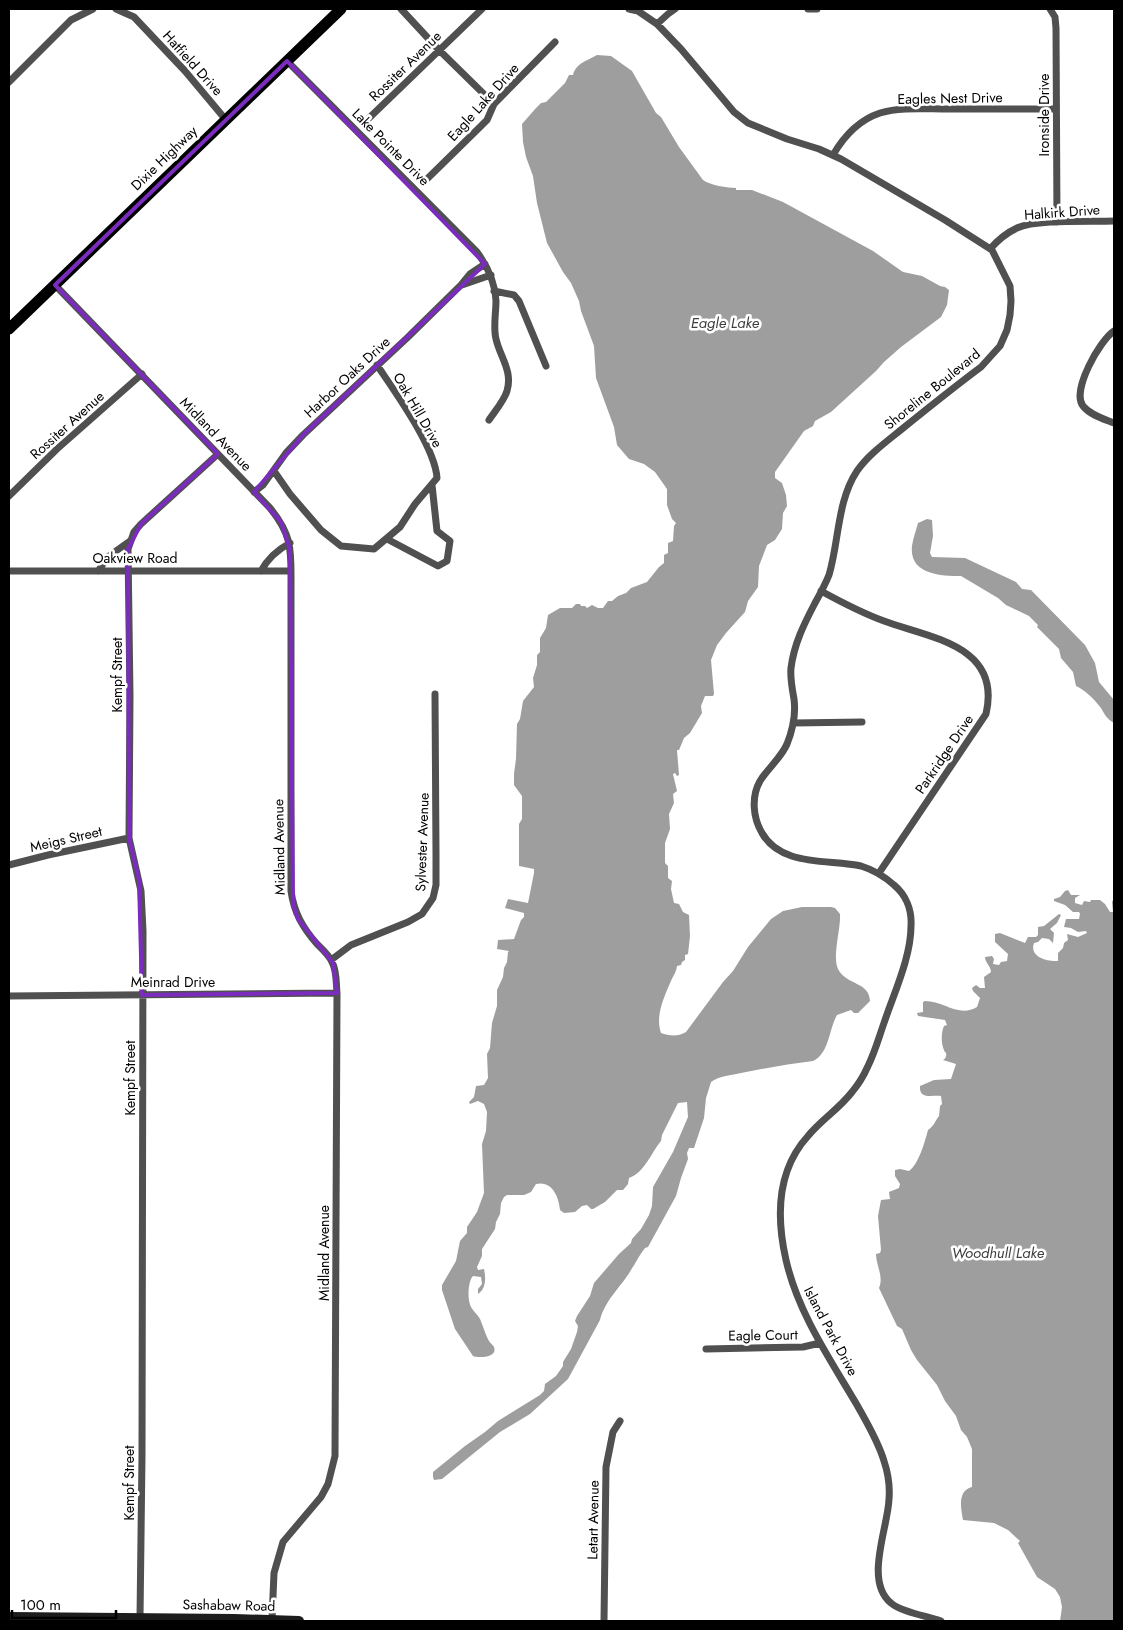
<svg xmlns="http://www.w3.org/2000/svg" width="1123" height="1630" viewBox="0 0 1123 1630" font-family="Jost,sans-serif">
	<rect width="100%" height="100%" fill="#fff"/>
	<!-- water -->
	<path fill="#9e9e9e" d="M 597,55 L 611,56 L 632,71 L 656,113 L 661,117 L 679,147 L 703,180 C 709,185 728,188 736,188 L 736,190 L 752,190 L 783,202 L 873,251 L 903,272 L 922,276 L 940,286 L 945,287 L 949,290 L 947,305 L 941,317 L 901,347 L 884,362 L 876,371 L 831,412 L 815,421 L 813,426 L 804,431 L 775,472 L 775,478 L 782,483 L 786,495 L 787,506 L 783,513 L 782,529 L 775,540 L 767,545 L 759,566 L 758,587 L 748,601 L 745,612 L 726,633 L 717,645 L 711,660 L 714,694 L 713,696 L 705,696 L 701,706 L 702,713 L 690,733 L 684,738 L 679,750 L 677,750 L 679,775 L 677,776 L 675,773 L 673,774 L 677,791 L 673,794 L 674,803 L 669,814 L 670,829 L 665,843 L 665,863 L 668,866 L 668,878 L 672,881 L 671,889 L 674,903 L 679,904 L 683,912 L 689,915 L 690,936 L 688,954 L 685,955 L 685,960 L 682,962 L 681,965 L 677,966 C 676,973 673,976 671,981 C 664,997 655,1016 661,1033 C 669,1036 678,1037 686,1032 L 723,982 L 733,971 L 748,947 L 771,919 L 783,911 L 802,907 L 831,907 L 835,908 L 840,914 C 841,929 832,956 838,969 C 847,986 869,981 870,1001 L 858,1013 L 854,1013 L 851,1010 L 837,1015 C 829,1029 829,1054 813,1061 C 789,1064 765,1068 741,1073 C 732,1075 719,1076 711,1082 L 706,1098 L 704,1118 L 694,1148 L 689,1148 L 687,1153 L 688,1159 L 681,1178 L 676,1196 L 648,1247 L 645,1248 C 640,1254 635,1264 631,1270 C 621,1287 605,1300 600,1320 L 568,1379 L 530,1414 L 500,1432 L 442,1479 L 434,1480 L 433,1477 L 433,1472 L 465,1446 L 485,1432 L 498,1421 L 540,1395 L 544,1391 L 545,1384 L 556,1376 L 563,1366 L 563,1362 L 571,1349 L 577,1332 L 578,1326 L 575,1321 L 577,1316 L 590,1296 L 594,1283 L 619,1254 L 631,1243 L 632,1239 L 641,1229 L 649,1215 L 652,1206 L 653,1187 L 673,1152 L 688,1117 L 687,1102 L 678,1103 L 662,1135 L 661,1141 C 651,1153 645,1172 629,1178 L 628,1184 L 623,1190 L 617,1190 L 605,1202 L 593,1209 L 591,1209 L 587,1205 L 582,1206 L 575,1212 L 564,1213 L 560,1210 C 559,1197 552,1180 536,1184 L 531,1192 L 524,1195 L 507,1195 L 504,1197 L 501,1203 L 500,1214 L 496,1222 L 495,1229 L 482,1249 L 482,1256 L 477,1267 L 478,1270 L 484,1269 C 486,1278 486,1289 478,1294 L 478,1289 L 482,1284 L 481,1277 L 473,1276 C 468,1281 467,1300 471,1307 C 473,1311 478,1315 480,1319 C 483,1326 486,1336 489,1341 C 490,1343 493,1345 494,1347 C 498,1358 478,1358 473,1356 L 455,1329 L 442,1290 L 442,1285 L 456,1261 L 460,1241 L 467,1233 L 467,1227 L 477,1212 L 484,1193 L 482,1144 L 486,1131 L 487,1112 L 484,1104 L 478,1101 L 470,1104 L 469,1102 L 474,1097 L 476,1086 L 484,1085 L 488,1078 L 487,1054 L 490,1048 L 492,1023 L 497,1006 L 497,990 L 503,977 L 504,968 L 507,962 L 508,952 L 509,951 L 497,949 L 498,940 L 514,939 L 521,920 L 524,917 L 524,913 L 505,908 L 508,899 L 528,903 L 534,873 L 534,869 L 519,866 L 519,824 L 522,819 L 522,796 L 514,785 L 514,774 L 516,759 L 517,724 L 520,719 L 523,701 L 534,687 L 533,678 L 537,665 L 537,655 L 540,652 L 540,638 L 546,628 L 548,615 L 560,608 L 572,608 L 576,604 L 580,604 L 581,606 L 585,606 L 587,608 L 592,605 L 598,608 L 603,608 L 608,601 L 612,601 L 618,596 L 626,593 L 631,588 L 647,582 L 659,567 L 664,563 L 664,555 L 668,553 L 668,543 L 673,541 L 674,526 L 676,523 L 672,519 L 667,505 L 667,489 L 655,472 L 644,464 L 629,459 L 617,445 L 614,427 L 596,378 L 594,346 L 581,311 L 579,301 L 571,283 L 563,272 L 547,243 L 537,203 L 533,176 L 526,157 L 523,142 L 522,124 L 536,108 L 541,103 L 546,102 L 565,83 L 569,75 L 573,75 C 576,63 587,61 597,55 Z
		M 927,519 L 932,520 L 933,536 L 930,553 L 932,557 L 965,558 L 1016,582 L 1022,589 L 1031,590 L 1085,645 L 1095,663 L 1099,682 L 1114,700 L 1114,723 C 1107,719 1105,715 1101,708 C 1095,700 1085,690 1076,686 L 1073,672 L 1061,658 L 1059,649 L 1037,627 L 1038,625 L 1029,616 L 1006,605 L 998,598 L 961,576 C 940,576 909,574 912,546 C 913,538 916,531 918,523 Z
		M 1068,890 L 1071,895 L 1080,895 L 1075,898 L 1075,903 L 1082,905 L 1084,901 L 1090,902 L 1091,900 L 1100,900 L 1105,904 L 1110,912 L 1113,912 L 1112,902 L 1114,898 L 1114,1621 L 1060,1621 L 1062,1607 L 1060,1597 L 1055,1589 L 1037,1577 L 1018,1543 L 1020,1541 L 1008,1530 L 994,1523 L 963,1520 C 961,1508 957,1491 972,1487 L 972,1449 L 967,1437 L 961,1430 L 956,1416 L 945,1401 L 937,1385 L 917,1360 L 911,1350 L 902,1329 L 897,1326 L 879,1288 C 884,1277 876,1265 876,1254 L 880,1253 L 881,1250 L 878,1216 L 881,1200 L 890,1199 L 889,1192 L 899,1188 L 900,1184 L 895,1176 L 895,1170 L 900,1169 L 909,1171 C 919,1164 925,1141 928,1130 C 934,1126 935,1121 939,1116 L 940,1106 L 942,1104 L 941,1096 C 932,1095 919,1100 920,1086 L 934,1080 L 951,1079 L 956,1064 L 943,1060 C 945,1059 947,1056 946,1053 C 946,1052 944,1052 944,1050 C 941,1044 941,1032 944,1026 L 947,1025 L 945,1020 L 918,1016 L 917,1013 L 923,1012 L 923,1002 L 925,1001 C 944,1001 959,1018 977,1007 L 980,998 L 973,991 L 972,988 L 976,985 L 980,988 L 985,988 L 984,977 L 991,972 C 991,966 985,963 985,957 L 992,956 L 994,959 L 993,964 L 999,965 L 1001,962 L 1007,961 L 1008,954 L 995,942 L 995,934 L 1000,933 L 1025,943 L 1028,937 L 1036,937 L 1038,935 L 1038,927 L 1044,926 L 1059,914 L 1061,915 L 1057,923 L 1050,929 L 1054,933 L 1053,943 L 1049,939 L 1042,938 L 1038,942 L 1034,943 C 1029,957 1047,962 1058,961 L 1058,953 L 1063,948 L 1064,943 L 1068,940 L 1067,934 L 1078,937 L 1087,933 L 1086,931 L 1078,932 L 1071,928 L 1064,927 L 1066,919 L 1079,919 L 1080,914 L 1079,912 L 1073,912 L 1065,905 L 1054,901 L 1054,899 L 1060,897 L 1065,891 Z"/>
	<g fill="none" stroke-linecap="round" stroke-linejoin="round">
		<!-- street -->
		<path stroke="#505050" stroke-width="7" d="M 116,9 L 134,17 L 185,71 L 226,120
			M 401,9 L 439,50 L 494,104
			M 629,9 L 638,11 L 657,24 L 681,49 L 734,112 L 748,123 L 787,139 L 819,149 L 841,159 L 945,220 L 992,250 L 1010,286 L 1011,301 L 1010,315 L 1007,330 L 1000,346 L 981,367 C 954,387 928,408 902,429 C 886,442 868,455 857,471 C 837,501 839,542 829,575 C 825,585 820,594 815,603 C 804,624 794,644 791,668 C 790,678 792,688 794,699 C 796,714 793,729 787,744 C 781,758 768,768 760,781 C 751,797 753,818 762,833 C 781,867 829,859 861,866 C 874,870 884,876 894,885 C 906,895 912,910 911,926 C 911,957 894,993 884,1023 C 879,1037 875,1052 868,1066 C 864,1075 858,1085 852,1092 C 839,1109 821,1120 808,1136 C 777,1170 776,1216 786,1260 C 798,1313 830,1359 857,1405 C 867,1423 878,1441 884,1461 C 888,1473 890,1487 889,1499 C 888,1528 864,1581 891,1603 C 901,1612 927,1616 941,1621
			M 808,9 L 817,9
			M 1050,9 L 1055,17 L 1056,28 L 1057,222
			M 657,24 L 668,14 L 675,9
			M 287,61 L 477,252 C 488,267 495,282 496,301 C 496,313 493,327 496,339 C 500,357 513,371 507,391 C 504,401 495,411 489,420
			M 9,82 L 71,20 L 93,9
			M 367,120 L 482,9
			M 833,155 C 844,136 859,120 880,113 C 900,107 924,109 945,109 C 982,109 1019,109 1056,109
			M 428,178 L 481,126 L 487,120 L 494,104 L 555,42
			M 990,249 C 998,240 1006,233 1017,228 C 1037,219 1090,222 1114,221
			M 55,285 L 270,508 C 293,536 291,551 291,586 L 291,891 C 294,913 303,928 317,944 C 322,949 329,955 332,962 C 337,971 336,983 337,993 L 335,1456 L 328,1484 L 321,1497 L 283,1542 L 274,1573 L 272,1619
			M 462,285 L 491,275
			M 494,291 L 514,295 L 519,301 L 546,366
			M 1114,331 C 1100,340 1071,391 1083,406 C 1090,415 1104,419 1114,423
			M 274,471 L 290,494 L 321,530 L 341,546 L 374,549 L 400,527 L 415,504 L 437,478 C 435,447 395,392 377,365
			M 254,492 L 263,485 L 286,453 L 303,435 L 407,338 L 461,285 L 470,274 L 485,264
			M 9,496 L 57,449 L 142,374
			M 387,539 L 438,566 L 447,561 L 450,541 L 437,531 L 432,485
			M 9,571 L 291,571
			M 98,571 L 109,556 L 130,541
			M 261,571 C 268,558 277,550 290,543
			M 821,591 C 841,602 862,613 884,621 C 930,638 1002,645 986,714 L 879,873
			M 793,723 L 862,722
			M 9,865 L 48,855 L 129,838
			M 331,960 L 351,945 L 408,922 L 422,914 L 433,898 L 436,885 L 436,853 L 435,694
			M 9,996 L 337,993
			M 706,1349 L 803,1347 L 820,1343
			M 140,1618 L 142,1456 L 143,931 L 141,891 L 129,838 L 130,696 L 128,549 L 134,532 L 141,524 L 218,454
			M 604,1621 L 606,1467 L 613,1432 L 620,1421"/>
		<!-- secondary -->
		<path stroke="#1d1d1d" stroke-width="10" d="M 9,1617 L 234,1619 L 299,1621"/>
		<!-- primary -->
		<path stroke="#000" stroke-width="11" d="M 9,329 L 341,9"/>
	</g>
	<!-- marked area -->
	<path fill="none" stroke="#7b2cbf" stroke-width="4" stroke-linejoin="round" d="M 287,61 L 485,264 L 303,435 L 254,492 L 281,522 L 290,550 L 293,905 L 298,919 L 333,963 L 337,993 L 142,995 L 139,880 L 129,838 L 128,549 L 141,524 L 218,454 L 55,285 Z"/>
	<g text-anchor="middle" dominant-baseline="central" stroke-width="5" stroke-linejoin="round" paint-order="stroke">
		<!-- street labels -->
		<g font-size="14" fill="#000" stroke="#fff">
			<text transform="translate(193 63) rotate(48)">Hatfield Drive</text>
			<text transform="translate(405 66) rotate(-44)">Rossiter Avenue</text>
			<text transform="translate(950 98) rotate(-1)">Eagles Nest Drive</text>
			<text transform="translate(483 102) rotate(-48)">Eagle Lake Drive</text>
			<text transform="translate(1044 115) rotate(-90)">Ironside Drive</text>
			<text transform="translate(391 147) rotate(45)">Lake Pointe Drive</text>
			<text transform="translate(164 158) rotate(-44)">Dixie Highway</text>
			<text transform="translate(1062 212) rotate(-4)">Halkirk Drive</text>
			<text transform="translate(347 377) rotate(-43)">Harbor Oaks Drive</text>
			<text transform="translate(932 389) rotate(-39)">Shoreline Boulevard</text>
			<text transform="translate(418 410) rotate(60)">Oak Hill Drive</text>
			<text transform="translate(67 425) rotate(-42)">Rossiter Avenue</text>
			<text transform="translate(216 434) rotate(46)">Midland Avenue</text>
			<text x="135" y="558">Oakview Road</text>
			<text transform="translate(117 675) rotate(-90)">Kempf Street</text>
			<text transform="translate(944 754) rotate(-56)">Parkridge Drive</text>
			<text transform="translate(66 839) rotate(-13)">Meigs Street</text>
			<text transform="translate(422 842) rotate(-88)">Sylvester Avenue</text>
			<text transform="translate(279 847) rotate(-91)">Midland Avenue</text>
			<text x="173" y="982">Meinrad Drive</text>
			<text transform="translate(130 1078) rotate(-90)">Kempf Street</text>
			<text transform="translate(324 1253) rotate(-90)">Midland Avenue</text>
			<text transform="translate(831 1331) rotate(62)">Island Park Drive</text>
			<text transform="translate(763 1335) rotate(-1)">Eagle Court</text>
			<text transform="translate(129 1483) rotate(-90)">Kempf Street</text>
			<text transform="translate(593 1520) rotate(-89)">Letart Avenue</text>
			<text transform="translate(229 1605) rotate(1)">Sashabaw Road</text>
		</g>
		<!-- water labels -->
		<g font-size="15" font-style="italic" fill="#3f3f3f" stroke="#fff">
			<text x="725" y="323">Eagle Lake</text>
			<text x="998" y="1253">Woodhull Lake</text>
		</g>
	</g>
	<!-- border -->
	<rect width="1123" height="1630" fill="none" stroke="#000000" stroke-width="20"/>
	<!-- scale -->
	<path d="M12 1610v8h104v-8" fill="none" stroke="#000000" stroke-width="2.5"/>
	<text x="20" y="1610" font-size="15" fill="#000000" stroke="#ffffff" stroke-width="4" paint-order="stroke">100 m</text>
</svg>
